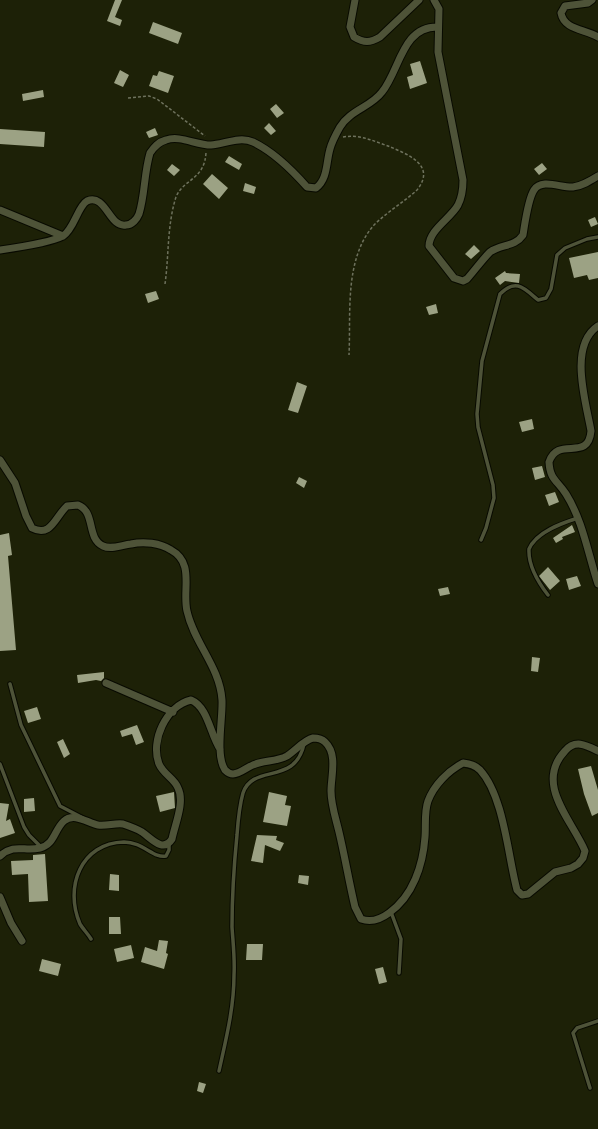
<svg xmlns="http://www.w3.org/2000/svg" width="598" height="1129" viewBox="0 0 598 1129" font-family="Manrope,sans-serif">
	<rect width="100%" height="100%" fill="#1d2107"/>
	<!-- building -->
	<path fill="#9ca284" d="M 115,0 L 122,0 L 115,17 L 122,20 L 120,26 L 107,21 Z
		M 153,22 L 182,33 L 178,44 L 149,33 Z
		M 420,61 L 427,83 L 410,89 L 407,77 L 413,75 L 410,64 Z
		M 120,70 L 129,75 L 123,87 L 114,83 Z
		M 159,71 L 174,76 L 168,93 L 149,86 L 153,75 L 157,76 Z
		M 43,90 L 44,97 L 23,101 L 22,94 Z
		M 276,104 L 284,113 L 277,118 L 270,109 Z
		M 269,123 L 276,131 L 271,135 L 264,128 Z
		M 155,128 L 158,135 L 149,138 L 146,132 Z
		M 0,129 L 45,132 L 44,147 L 0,144 Z
		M 229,156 L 242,164 L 239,170 L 225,162 Z
		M 542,163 L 547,169 L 539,175 L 534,169 Z
		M 172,164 L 180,170 L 174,176 L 167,170 Z
		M 212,174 L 228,188 L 219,199 L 203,184 Z
		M 245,183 L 256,187 L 254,194 L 243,191 Z
		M 595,217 L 598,224 L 591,227 L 588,220 Z
		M 474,245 L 480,251 L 471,259 L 465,254 Z
		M 598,252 L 598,278 L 589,280 L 587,275 L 574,278 L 569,258 Z
		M 505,271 L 506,273 L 520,274 L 519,283 L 505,281 L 500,285 L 495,278 Z
		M 156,291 L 159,299 L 148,303 L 145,294 Z
		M 436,304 L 438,313 L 429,315 L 426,307 Z
		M 297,382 L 307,386 L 298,413 L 288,410 Z
		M 532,419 L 534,429 L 522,432 L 519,422 Z
		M 542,466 L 545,477 L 535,480 L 532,468 Z
		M 299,477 L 307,481 L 304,488 L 296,483 Z
		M 555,492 L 559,502 L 549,506 L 545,495 Z
		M 572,525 L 575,532 L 562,537 L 563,539 L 556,543 L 553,538 Z
		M 9,533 L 12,555 L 8,556 L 16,650 L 0,651 L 0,535 Z
		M 548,567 L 560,581 L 550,590 L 539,576 Z
		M 577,576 L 581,586 L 569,590 L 566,579 Z
		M 448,587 L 450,594 L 440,596 L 438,589 Z
		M 532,657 L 540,658 L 538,672 L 531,671 Z
		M 104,672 L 104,678 L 101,681 L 96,680 L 78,683 L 77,675 Z
		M 37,707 L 41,719 L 28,723 L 24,711 Z
		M 137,725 L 144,742 L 136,745 L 132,734 L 122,737 L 120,731 Z
		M 63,739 L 70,754 L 64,758 L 57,742 Z
		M 591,766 L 598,790 L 598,813 L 592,816 L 584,794 L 578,769 Z
		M 174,792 L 175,808 L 160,812 L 156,796 Z
		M 269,792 L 287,796 L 285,805 L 291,806 L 287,826 L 263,822 Z
		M 34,798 L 35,811 L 24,812 L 24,799 Z
		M 0,803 L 9,804 L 6,821 L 10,819 L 15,833 L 0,838 Z
		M 257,835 L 277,836 L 276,840 L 284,843 L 280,851 L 265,845 L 263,863 L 251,861 Z
		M 45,854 L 48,901 L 29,902 L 28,874 L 12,875 L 11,861 L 33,860 L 33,855 Z
		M 110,874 L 119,875 L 119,891 L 109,890 Z
		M 299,875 L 309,876 L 308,885 L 298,883 Z
		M 109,917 L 120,917 L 121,934 L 109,934 Z
		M 159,940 L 168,941 L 166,953 L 168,954 L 164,969 L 141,962 L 145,947 L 157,951 Z
		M 247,944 L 263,944 L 262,960 L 246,960 Z
		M 131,945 L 134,958 L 117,962 L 114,949 Z
		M 42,959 L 61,964 L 58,976 L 39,971 Z
		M 383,967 L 387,982 L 379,984 L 375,969 Z
		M 199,1082 L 206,1084 L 203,1093 L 197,1091 Z"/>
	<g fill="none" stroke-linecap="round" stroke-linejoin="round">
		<defs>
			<path id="service" d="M 481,540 L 486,528 L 494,498 L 493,485 L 478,427 L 477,414 L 482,361 L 500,294 C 516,278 524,288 538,300 L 546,298 L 551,289 L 557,255 L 565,248 L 587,239 L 598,237
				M 548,595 C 538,582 528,566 529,549 C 536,532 562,523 578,518
				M 10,684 L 21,725 L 60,806 L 83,818
				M 0,764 L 24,827 L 29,835 L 41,847
				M 391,912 L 401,939 L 399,973
				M 91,939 C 88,934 83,929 80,924 C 64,887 81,843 124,842 C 143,842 154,859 166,856 L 169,850 L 169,843
				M 219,1071 C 226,1039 234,1008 234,975 C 235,959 233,943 232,927 C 232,896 234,865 237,835 C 238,821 239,807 243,793 C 253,763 295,786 304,744
				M 590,1088 L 573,1033 L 577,1028 L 598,1021"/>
			<path id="minor" d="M 355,0 L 350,27 L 354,37 C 364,43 370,43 380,37 L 419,0
				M 434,0 L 439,9 L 438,52 L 463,180 C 463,189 462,197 458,205 C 451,218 429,230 429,246 L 454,278 L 463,281 L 467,279 C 475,270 482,260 490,252 C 501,244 515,247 523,235 C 525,223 528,199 534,190 C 542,178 561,188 573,187 C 582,186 590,181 598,176
				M 592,0 L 588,3 L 565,6 L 561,13 C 564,30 585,29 598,37
				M 0,210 L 63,236
				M 0,250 C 14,248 52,242 63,236 C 74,229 78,206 87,201 C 106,193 109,228 126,225 C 132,225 137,219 139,214 C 145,195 144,173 150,153 C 154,147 158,142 166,140 C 180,135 196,145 211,145 C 224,144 240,136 253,142 C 274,152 292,170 307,187 L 316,188 C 328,179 326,162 330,149 C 332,141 336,134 340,127 C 350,110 371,107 382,92 C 400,70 402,26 438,27
				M 598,326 C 568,346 586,402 591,431 C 588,463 558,435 549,462 C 550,480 557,480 566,494 C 583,521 588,554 598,584
				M 0,460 L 15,483 L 26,516 L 32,528 C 51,538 55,517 67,506 L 78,505 C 96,512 86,538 103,546 C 111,550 122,545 131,544 C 144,541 160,543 171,550 C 195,563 182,590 187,611 C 194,643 220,667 222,700 C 223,718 215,755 225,770 C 227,772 229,774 233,774 C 240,774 247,767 253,765 C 264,760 276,762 287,756 C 295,751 304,740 313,738 C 317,738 322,739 325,742 C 338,754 331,776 331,791 C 331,805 336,819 339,832 C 345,857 349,882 355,907 L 361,919 C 372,923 381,919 389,913 C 413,896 423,865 425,837 C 426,825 424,812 428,801 C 434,785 448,771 463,763 C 470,764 475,765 480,770 C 504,796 508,857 517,890 L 522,895 L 528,894 L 555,872 L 571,868 L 578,864 L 583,858 L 585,851 C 572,820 534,784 565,751 C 575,739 586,745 598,751
				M 106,683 L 173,712
				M 0,856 C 15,843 24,852 40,848 C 55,844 54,830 64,821 C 74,812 88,823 98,825 C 107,826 115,823 123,824 C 129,826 137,829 142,832 C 152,839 163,853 172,839 C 175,824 185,802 178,788 C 174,778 164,775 159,764 C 150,741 166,706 191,700 C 208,707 210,734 220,749
				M 0,897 L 11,923 L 22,941"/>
		</defs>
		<!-- service casing -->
		<use href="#service" stroke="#080a00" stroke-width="5.5"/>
		<!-- minor casing -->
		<use href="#minor" stroke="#080a00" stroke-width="9"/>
		<!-- path -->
		<path stroke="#6e725d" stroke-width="1.5" stroke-dasharray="3 2" stroke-linecap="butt" d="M 128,98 L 149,96 L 157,99 L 205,136
			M 343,137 C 360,134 373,141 388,146 C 407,154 437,165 417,190 C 404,202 387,212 374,225 C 344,259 351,313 349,355
			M 165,284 C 169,256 167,225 176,197 C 183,179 205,180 206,152"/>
		<!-- service -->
		<use href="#service" stroke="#4e5338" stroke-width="3.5"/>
		<!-- minor -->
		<use href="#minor" stroke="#4e5338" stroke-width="7"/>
	</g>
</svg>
